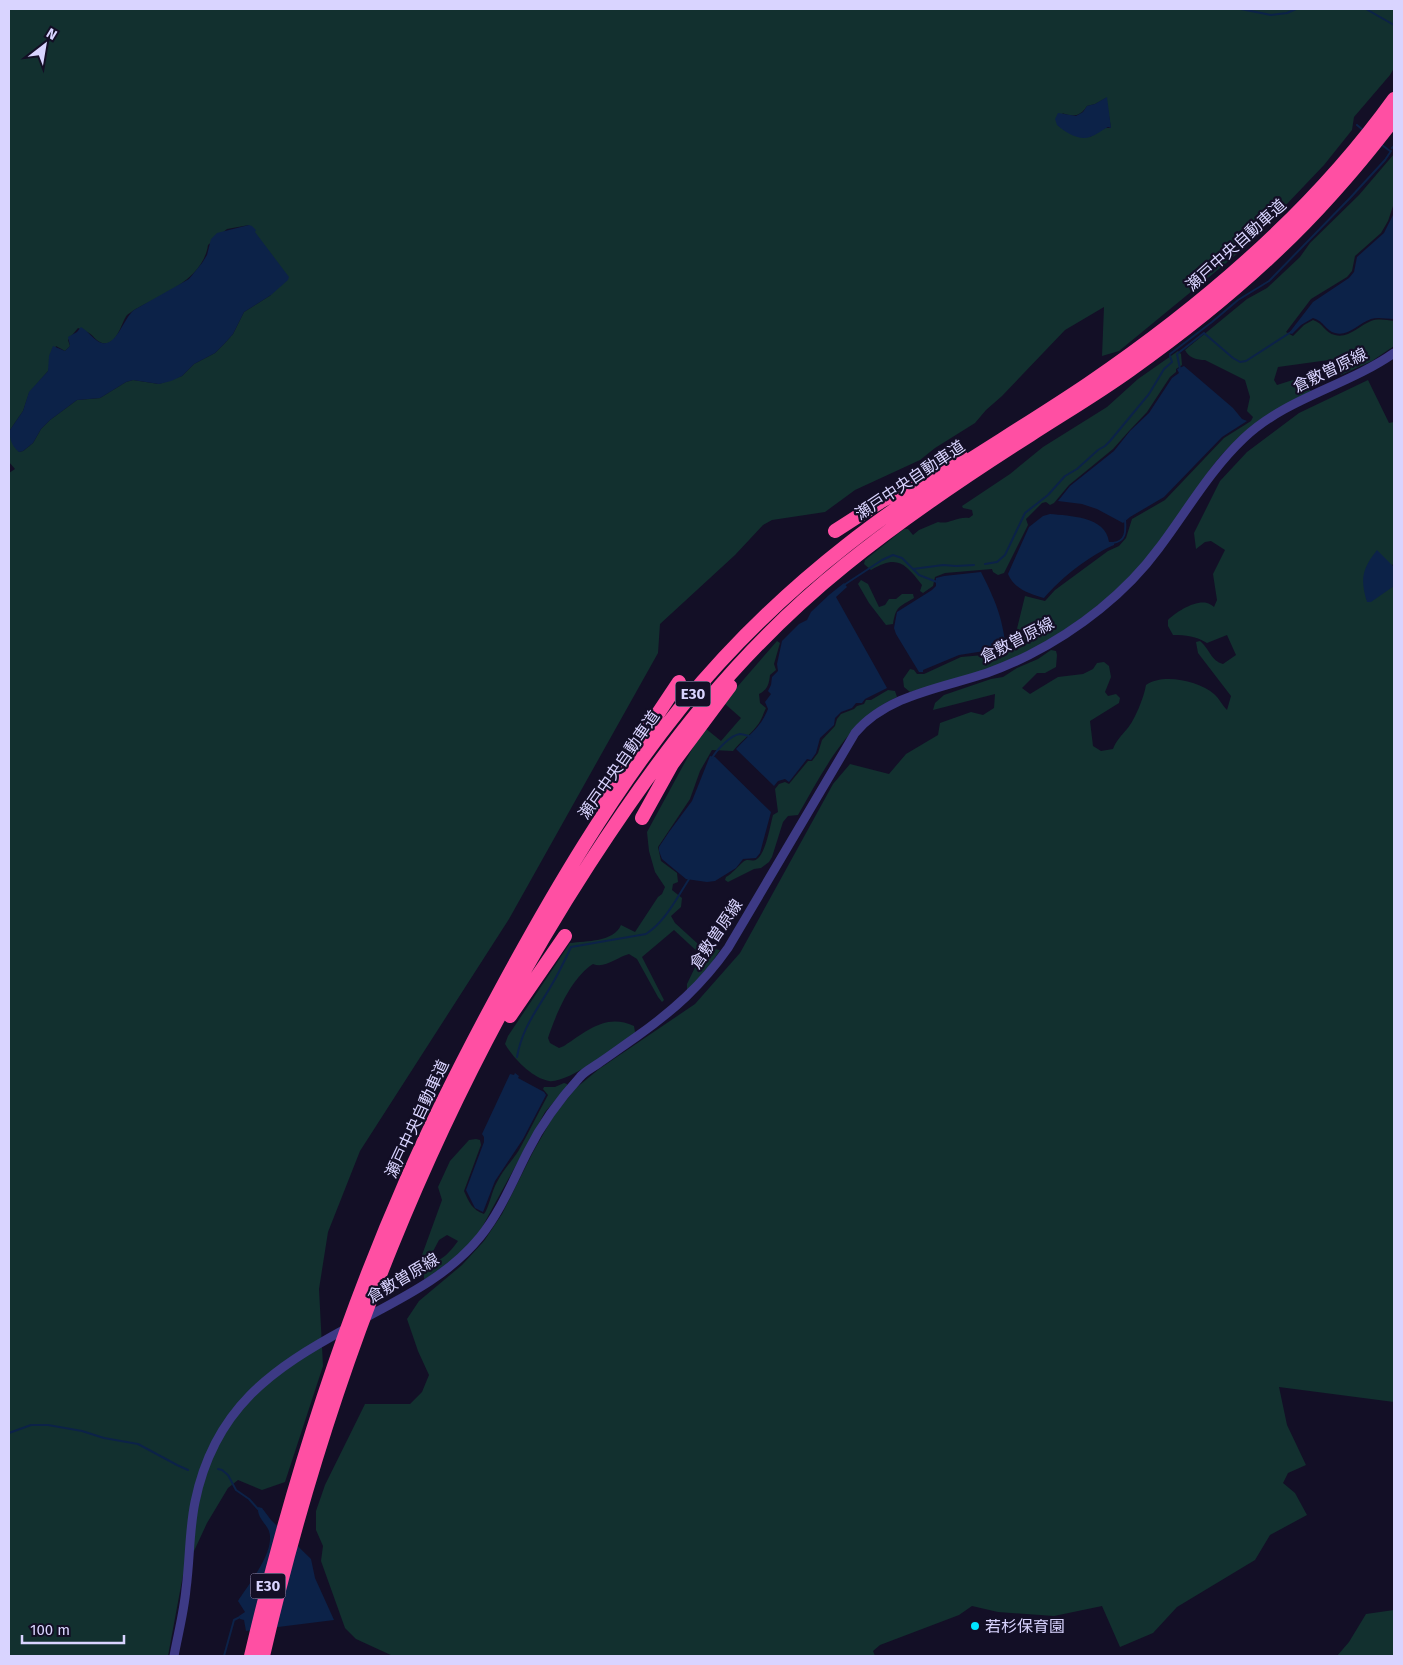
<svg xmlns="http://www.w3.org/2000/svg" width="1403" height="1665" viewBox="0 0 1403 1665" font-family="'Fira Sans','Noto Sans JP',sans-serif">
	<rect width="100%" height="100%" fill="#130f26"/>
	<!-- green -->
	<path fill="#12302f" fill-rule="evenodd" d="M 9,9 L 1394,9 L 1394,68 L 1390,75 L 1354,117 L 1352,130 L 1324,165 L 1248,245 L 1119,351 L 1102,356 L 1104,307 L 1065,330 L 1002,396 L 986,410 L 975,423 L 935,448 L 920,460 L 855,490 L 825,512 L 772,520 L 763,525 L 735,555 L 660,624 L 658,653 L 509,919 L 360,1151 L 328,1232 L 319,1289 L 323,1366 L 285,1482 L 262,1490 L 238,1480 L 228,1488 L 207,1523 L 183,1575 L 168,1656 L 9,1656 L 9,473 L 15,469 L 9,462 ZM 1106,98 L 1111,128 L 1105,128 L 1090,137 L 1062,113 C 1073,117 1080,117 1087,106 L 1095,104 ZM 249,225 L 271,295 L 244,312 L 233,334 L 225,343 L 215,353 L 194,364 L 182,376 L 159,384 L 133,380 L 126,382 L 100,398 L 77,400 L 50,420 L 41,429 L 33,443 L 23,451 L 19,452 L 10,430 L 23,411 L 29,393 L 48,371 L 56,346 L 65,351 L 70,346 L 68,340 L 78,328 C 82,330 86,331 89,333 C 94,336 96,341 102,343 C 117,347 121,323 127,315 C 129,313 132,312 134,310 C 161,295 203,280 208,245 L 227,229 Z
		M 1394,154 L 1394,203 L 1388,221 L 1381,233 L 1355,256 L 1352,271 L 1347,277 L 1311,299 L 1286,332 L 1293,336 L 1304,325 L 1313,320 C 1323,323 1325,333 1335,335 C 1348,339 1360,325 1371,321 C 1378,318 1387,320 1394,321 L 1394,346 L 1372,361 L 1341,375 L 1340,369 L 1360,355 L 1361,351 L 1357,351 L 1336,359 L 1278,367 L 1274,380 L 1277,385 L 1296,379 L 1306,385 L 1311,391 C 1281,408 1251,424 1227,449 C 1205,472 1190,500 1172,525 C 1157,546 1141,566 1123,583 C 1088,617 1036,652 990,668 C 963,677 936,684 910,692 L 904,687 L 903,679 L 910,669 L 914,670 L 917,674 L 924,674 L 961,657 L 1007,653 L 1014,641 L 1025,596 L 1045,601 L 1055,590 L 1108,551 L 1119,546 L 1126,538 L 1132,519 L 1165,500 L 1224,438 L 1251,421 L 1253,417 L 1247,411 L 1250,397 L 1245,380 L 1205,360 C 1197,360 1189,358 1185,350 L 1247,299 L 1267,288 L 1300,257 L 1310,243 L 1359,195 Z
		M 1178,351 L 1181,354 L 1182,365 L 1176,369 L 1176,372 L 1170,377 L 1147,412 L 1129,431 L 1113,449 L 1069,485 L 1054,503 L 1050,505 L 1046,502 L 1042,503 L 1026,519 L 1028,525 L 1004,573 L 998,575 L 993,572 L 992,569 L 945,573 L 935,577 L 933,586 L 923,593 L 920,591 L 922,585 C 904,562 897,555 871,570 L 864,564 L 865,560 L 904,529 L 908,529 L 913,535 L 919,530 L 938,522 C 948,525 958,516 969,518 L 973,515 L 972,510 L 963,508 L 962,506 L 1010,474 L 1043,447 L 1107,407 L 1138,379 Z
		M 1368,380 L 1389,423 L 1394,422 L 1394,567 L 1392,564 L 1388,589 L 1394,586 L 1394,1402 L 1279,1387 L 1287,1425 L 1306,1465 L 1288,1473 L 1283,1483 L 1295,1493 L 1307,1515 L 1270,1535 L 1255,1560 L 1177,1607 L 1153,1633 L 1120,1647 L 1102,1606 L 1054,1616 L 998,1612 L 972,1606 L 959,1615 L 880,1645 L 873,1651 L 875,1656 L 393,1656 L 356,1639 L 345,1628 L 321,1561 L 323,1546 L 316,1530 L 316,1511 L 325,1485 L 365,1404 L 410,1404 L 422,1392 L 429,1375 L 418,1351 L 407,1319 L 419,1301 L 462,1265 L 484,1241 L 502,1214 L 533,1152 L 554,1115 L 576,1088 L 599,1069 L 695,1004 L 740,953 L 833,784 L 850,764 L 889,774 L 906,754 L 938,735 L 940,723 L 971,712 L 983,715 L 994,708 L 995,694 L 933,710 L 935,703 L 944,695 L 991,679 L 1003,677 L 1017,668 L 1038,659 L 1051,650 L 1056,651 L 1057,655 L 1056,667 L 1045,673 L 1037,673 L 1022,688 L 1030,694 L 1058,677 L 1083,674 L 1093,669 L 1097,663 L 1104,662 L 1109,666 L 1111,677 L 1105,692 L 1108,696 L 1116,694 L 1120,698 L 1119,703 L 1090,721 L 1093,746 L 1101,751 L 1113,749 C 1116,741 1121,736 1127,729 C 1135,720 1144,697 1146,685 C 1163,673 1199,681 1214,694 C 1219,698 1222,705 1227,710 L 1231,696 L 1198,653 L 1196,642 L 1200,641 C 1209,648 1211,661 1223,664 L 1236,655 L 1227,635 L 1207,643 C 1196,636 1186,635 1173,635 L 1168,626 L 1168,620 C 1176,612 1195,600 1207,603 C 1210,604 1212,605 1214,607 L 1217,600 L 1213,574 L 1225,550 L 1211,541 L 1205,542 L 1196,549 L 1194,533 L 1220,481 L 1247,452 L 1299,413 Z
		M 861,580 L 868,584 L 879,607 L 885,605 L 889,599 L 896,599 L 902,594 L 913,594 L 914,598 C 899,607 896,606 893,624 L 886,625 L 869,603 L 858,584 Z
		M 777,641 L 780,643 L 774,664 L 776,670 L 770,675 C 769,685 767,690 759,694 L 760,703 L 766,708 C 763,714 761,722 756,727 C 749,736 740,742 733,751 L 712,750 L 700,771 L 690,799 L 658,847 L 661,861 L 677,873 L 678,882 L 673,884 L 672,890 L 682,898 L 681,907 L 671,916 L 675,923 L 709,954 L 713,949 L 720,950 L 711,964 L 687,993 L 687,984 L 701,955 L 674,930 L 642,957 L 664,1000 L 662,1002 L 658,997 L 637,959 L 629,954 C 617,957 605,969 593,964 C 571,978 556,1014 548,1038 L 550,1043 L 559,1048 L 564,1046 C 587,1031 606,1013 634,1026 L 635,1032 L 634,1035 C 618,1046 567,1084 549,1081 C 532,1078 513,1058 505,1044 L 508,1036 L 570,943 C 586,941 614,942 621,925 L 635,932 L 658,897 L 662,894 L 665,887 L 655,872 L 649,851 L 647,832 L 697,740 L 705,728 L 721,741 L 741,718 L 724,703 L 738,686 Z
		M 888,690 L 895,691 L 897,697 C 848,720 824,770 798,815 L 788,816 L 783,822 L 772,857 L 769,862 L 761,868 L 754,869 L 728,882 L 725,880 L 726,877 C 733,873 737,867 743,862 C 748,857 752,863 757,859 C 766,853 770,826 773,815 L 778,812 L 775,789 L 779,784 L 785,782 L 789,784 L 808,761 L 812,761 L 818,753 L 822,740 L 835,726 L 837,719 L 841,714 L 854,709 L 857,706 L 864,704 L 866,700 L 871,700 Z
		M 564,1083 L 567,1084 L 568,1086 L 545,1112 L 480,1231 L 466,1249 L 428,1278 L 424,1279 L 424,1275 L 430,1264 C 443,1260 450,1252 458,1241 L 447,1235 L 439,1240 L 430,1257 L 425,1258 L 422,1255 L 442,1200 L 438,1187 L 450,1161 L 469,1140 L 476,1139 L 480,1140 L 481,1145 L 464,1191 C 469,1202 472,1210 484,1214 C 489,1208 492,1190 497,1182 C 503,1170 512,1161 519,1150 C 529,1132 538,1113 548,1095 L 543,1089 L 544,1087 L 555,1087 Z
		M 1394,1610 L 1394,1656 L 1337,1656 L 1349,1642 L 1366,1614 Z"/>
	<!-- water -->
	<path fill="#0c2248" d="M 1107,97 L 1111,128 L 1108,127 C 1102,130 1096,135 1090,137 C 1079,141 1065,132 1057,125 L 1055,119 L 1058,113 L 1076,116 L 1083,112 L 1087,106 L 1095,104 Z
		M 1394,213 L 1394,319 C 1387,319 1378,317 1371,319 C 1359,323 1348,337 1335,333 C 1326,331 1324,321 1313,318 L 1301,325 L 1292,334 L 1289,333 L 1313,302 L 1349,278 L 1354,272 L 1357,257 L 1384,233 Z
		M 249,225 L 252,226 L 256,230 L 255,232 L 289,277 L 288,280 L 271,295 L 244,312 L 233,334 L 225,343 L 215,353 L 194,364 L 182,376 L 171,381 L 159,384 L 133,380 L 126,382 L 100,398 L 77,400 L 50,420 L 41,429 L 33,443 L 23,451 L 19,452 C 12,446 9,439 10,430 L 23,411 L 29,392 L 48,371 L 49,356 L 53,346 L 65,351 L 70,346 L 68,337 L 77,332 L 81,327 C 88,331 92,338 99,342 C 116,350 122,320 134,310 L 189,279 L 202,263 L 207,255 L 211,239 L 217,233 Z
		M 1184,366 L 1233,408 L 1242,419 L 1247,421 L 1222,437 L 1164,497 L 1130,517 L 1123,523 L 1097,509 L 1082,504 L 1058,501 L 1070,486 L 1114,451 L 1130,431 L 1149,413 L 1172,378 L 1179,373 L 1177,369 Z
		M 1050,514 C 1069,516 1106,516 1109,542 L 1114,542 L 1114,545 C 1090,555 1061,578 1044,598 C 1030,594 1014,589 1008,574 L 1029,527 L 1043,516 Z
		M 1377,550 L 1394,567 L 1394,586 L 1371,602 L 1367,602 C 1360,579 1362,569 1377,550 Z
		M 981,572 C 994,598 1001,613 1005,641 L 1007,641 L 1007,645 L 997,649 L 959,655 L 923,670 L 923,672 L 919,672 L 896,634 L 894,628 L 897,612 L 932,590 L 936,586 L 936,578 L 944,576 Z
		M 844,583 L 847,587 L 836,597 L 887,688 L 865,699 L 862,703 L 856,703 L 852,708 L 841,712 L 835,718 L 834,725 L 820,738 L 816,753 L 811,760 L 807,759 L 789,782 L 785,779 L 778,781 L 774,786 L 736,749 C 749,734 760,729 768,709 L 765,702 L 771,694 L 768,691 L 771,685 L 772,677 L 778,671 L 777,664 L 782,641 L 799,624 L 807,620 L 811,612 L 829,595 Z
		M 710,756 L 715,757 L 771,812 L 760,853 L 756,858 L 743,859 L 736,868 L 715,881 L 707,882 L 686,879 L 662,859 L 659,851 L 659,847 L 669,832 L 692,801 Z
		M 515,1073 L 519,1076 L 518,1078 L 544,1092 L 546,1095 L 523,1139 L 495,1181 L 483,1212 L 475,1208 L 466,1190 L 484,1142 L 484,1137 L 482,1134 L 510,1074 L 514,1075 Z
		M 258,1507 L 262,1508 L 271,1520 L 311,1559 L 315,1578 L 334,1620 L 246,1631 L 244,1620 L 240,1619 L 239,1616 L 245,1612 L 238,1601 C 248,1585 276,1551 269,1531 C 266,1523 257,1518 258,1507 Z"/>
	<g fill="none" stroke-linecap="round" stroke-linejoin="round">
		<!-- stream -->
		<path stroke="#0c2248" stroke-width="2" d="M 1241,9 L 1271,15 L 1287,13 L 1296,9
			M 1366,9 L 1394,25
			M 1357,125 L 1363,130
			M 1382,145 L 1390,151
			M 1392,148 L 1394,146
			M 1170,354 L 1212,322 L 1238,300 L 1269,281 L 1350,198 L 1385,160 L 1391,151
			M 1180,369 L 1177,354 L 1204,333 L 1233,358 L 1240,362 L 1246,361 L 1291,332
			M 1113,543 C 1126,541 1126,532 1125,520
			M 985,564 L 997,562 L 1005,555 L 1025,513 L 1048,495 L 1065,476 L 1077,469 L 1098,450 L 1105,446 L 1110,441 L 1149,394 L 1164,369 L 1172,362 L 1170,356
			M 913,569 L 943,565 L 956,566 L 974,565
			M 844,585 L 882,560 L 893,555 L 902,558 L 919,575 L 937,582
			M 712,758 C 716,751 730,735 740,734 C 743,734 748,736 752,737
			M 517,1057 C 522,1028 537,1010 551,986 C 559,973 565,960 571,947 L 646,934 C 665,922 677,898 689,879
			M 9,1433 L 31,1425 L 48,1425 L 82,1431 L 104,1438 L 138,1444 L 177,1465 L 188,1470
			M 218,1469 L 222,1470 L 228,1475 L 236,1490 L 249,1499 L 258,1509
			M 224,1656 L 234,1620 L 240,1617"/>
		<!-- minor -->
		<path stroke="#3d3a85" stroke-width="9" d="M 363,1319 C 406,1296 449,1275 480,1237 C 501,1211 513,1180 528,1151 C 542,1123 559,1100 580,1077 C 585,1071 592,1068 599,1063 C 611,1055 623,1046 636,1037 C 673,1011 702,985 728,948 L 855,733 C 887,695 942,688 987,673 C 1001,668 1015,662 1029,655 C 1078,630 1126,593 1159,548 C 1187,511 1210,470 1244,438 C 1286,398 1347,386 1394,353
			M 174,1656 C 178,1634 184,1612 186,1589 C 190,1560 189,1531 195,1502 C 214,1409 271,1369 349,1327"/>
		<!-- highway -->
		<path stroke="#ff4fa3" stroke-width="14" d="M 835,531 L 880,502 L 961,456
			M 601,804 L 635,748 L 679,682
			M 642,818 L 672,764 L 730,686
			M 510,1016 L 565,936
			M 251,1656 C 289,1494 339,1334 406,1181 C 434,1117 466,1054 499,993 C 553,893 611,794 682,706 C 730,647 787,592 847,545 C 923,485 1008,438 1088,384 C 1204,305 1312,213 1394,99
			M 263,1656 C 327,1378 433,1105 589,864 C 663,750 737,652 845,565 C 903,518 967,475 1030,435 C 1064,413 1098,393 1130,370 C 1202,319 1272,261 1331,195 C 1353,171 1374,145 1394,119"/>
	</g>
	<!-- markers -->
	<circle fill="#00e5ff" stroke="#130f26" stroke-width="2" cx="975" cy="1626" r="5"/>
	<g text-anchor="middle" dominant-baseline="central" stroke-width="4.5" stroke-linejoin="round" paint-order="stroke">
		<!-- shield labels -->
		<g fill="#130f26" stroke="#9e99be" stroke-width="1">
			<rect x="675.5" y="681.5" width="35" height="25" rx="4"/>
			<rect x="250.5" y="1573.5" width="35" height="25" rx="4"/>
		</g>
		<g font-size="15" font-weight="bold" fill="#d9d4ff">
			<text x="693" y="694">E30</text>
			<text x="268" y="1586">E30</text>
		</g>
		<!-- street labels -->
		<g font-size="16" fill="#d9d4ff" stroke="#130f26">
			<text transform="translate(1236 245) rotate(-42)">瀬戸中央自動車道</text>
			<text transform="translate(1330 370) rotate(-26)">倉敷曽原線</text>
			<text transform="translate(910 480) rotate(-34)">瀬戸中央自動車道</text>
			<text transform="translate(1017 640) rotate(-27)">倉敷曽原線</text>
			<text transform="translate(619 765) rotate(-55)">瀬戸中央自動車道</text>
			<text transform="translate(716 934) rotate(-56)">倉敷曽原線</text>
			<text transform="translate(417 1119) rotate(-65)">瀬戸中央自動車道</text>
			<text transform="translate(403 1278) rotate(-31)">倉敷曽原線</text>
		</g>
		<!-- poi labels -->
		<g font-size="16" fill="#d9d4ff" stroke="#130f26" text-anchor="start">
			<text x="985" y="1626">若杉保育園</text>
		</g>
	</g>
	<!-- border -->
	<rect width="1403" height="1665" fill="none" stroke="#d9d4ff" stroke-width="20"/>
	<!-- north arrow -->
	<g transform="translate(45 45) rotate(31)" stroke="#130f26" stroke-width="4" paint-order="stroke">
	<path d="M0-4L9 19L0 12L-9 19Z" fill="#d9d4ff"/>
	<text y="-8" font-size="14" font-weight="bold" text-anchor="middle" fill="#d9d4ff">N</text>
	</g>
	<!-- scale -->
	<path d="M22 1635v8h102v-8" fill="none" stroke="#d9d4ff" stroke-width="2.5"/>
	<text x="30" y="1635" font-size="15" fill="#d9d4ff" stroke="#130f26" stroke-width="4" paint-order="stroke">100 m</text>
</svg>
